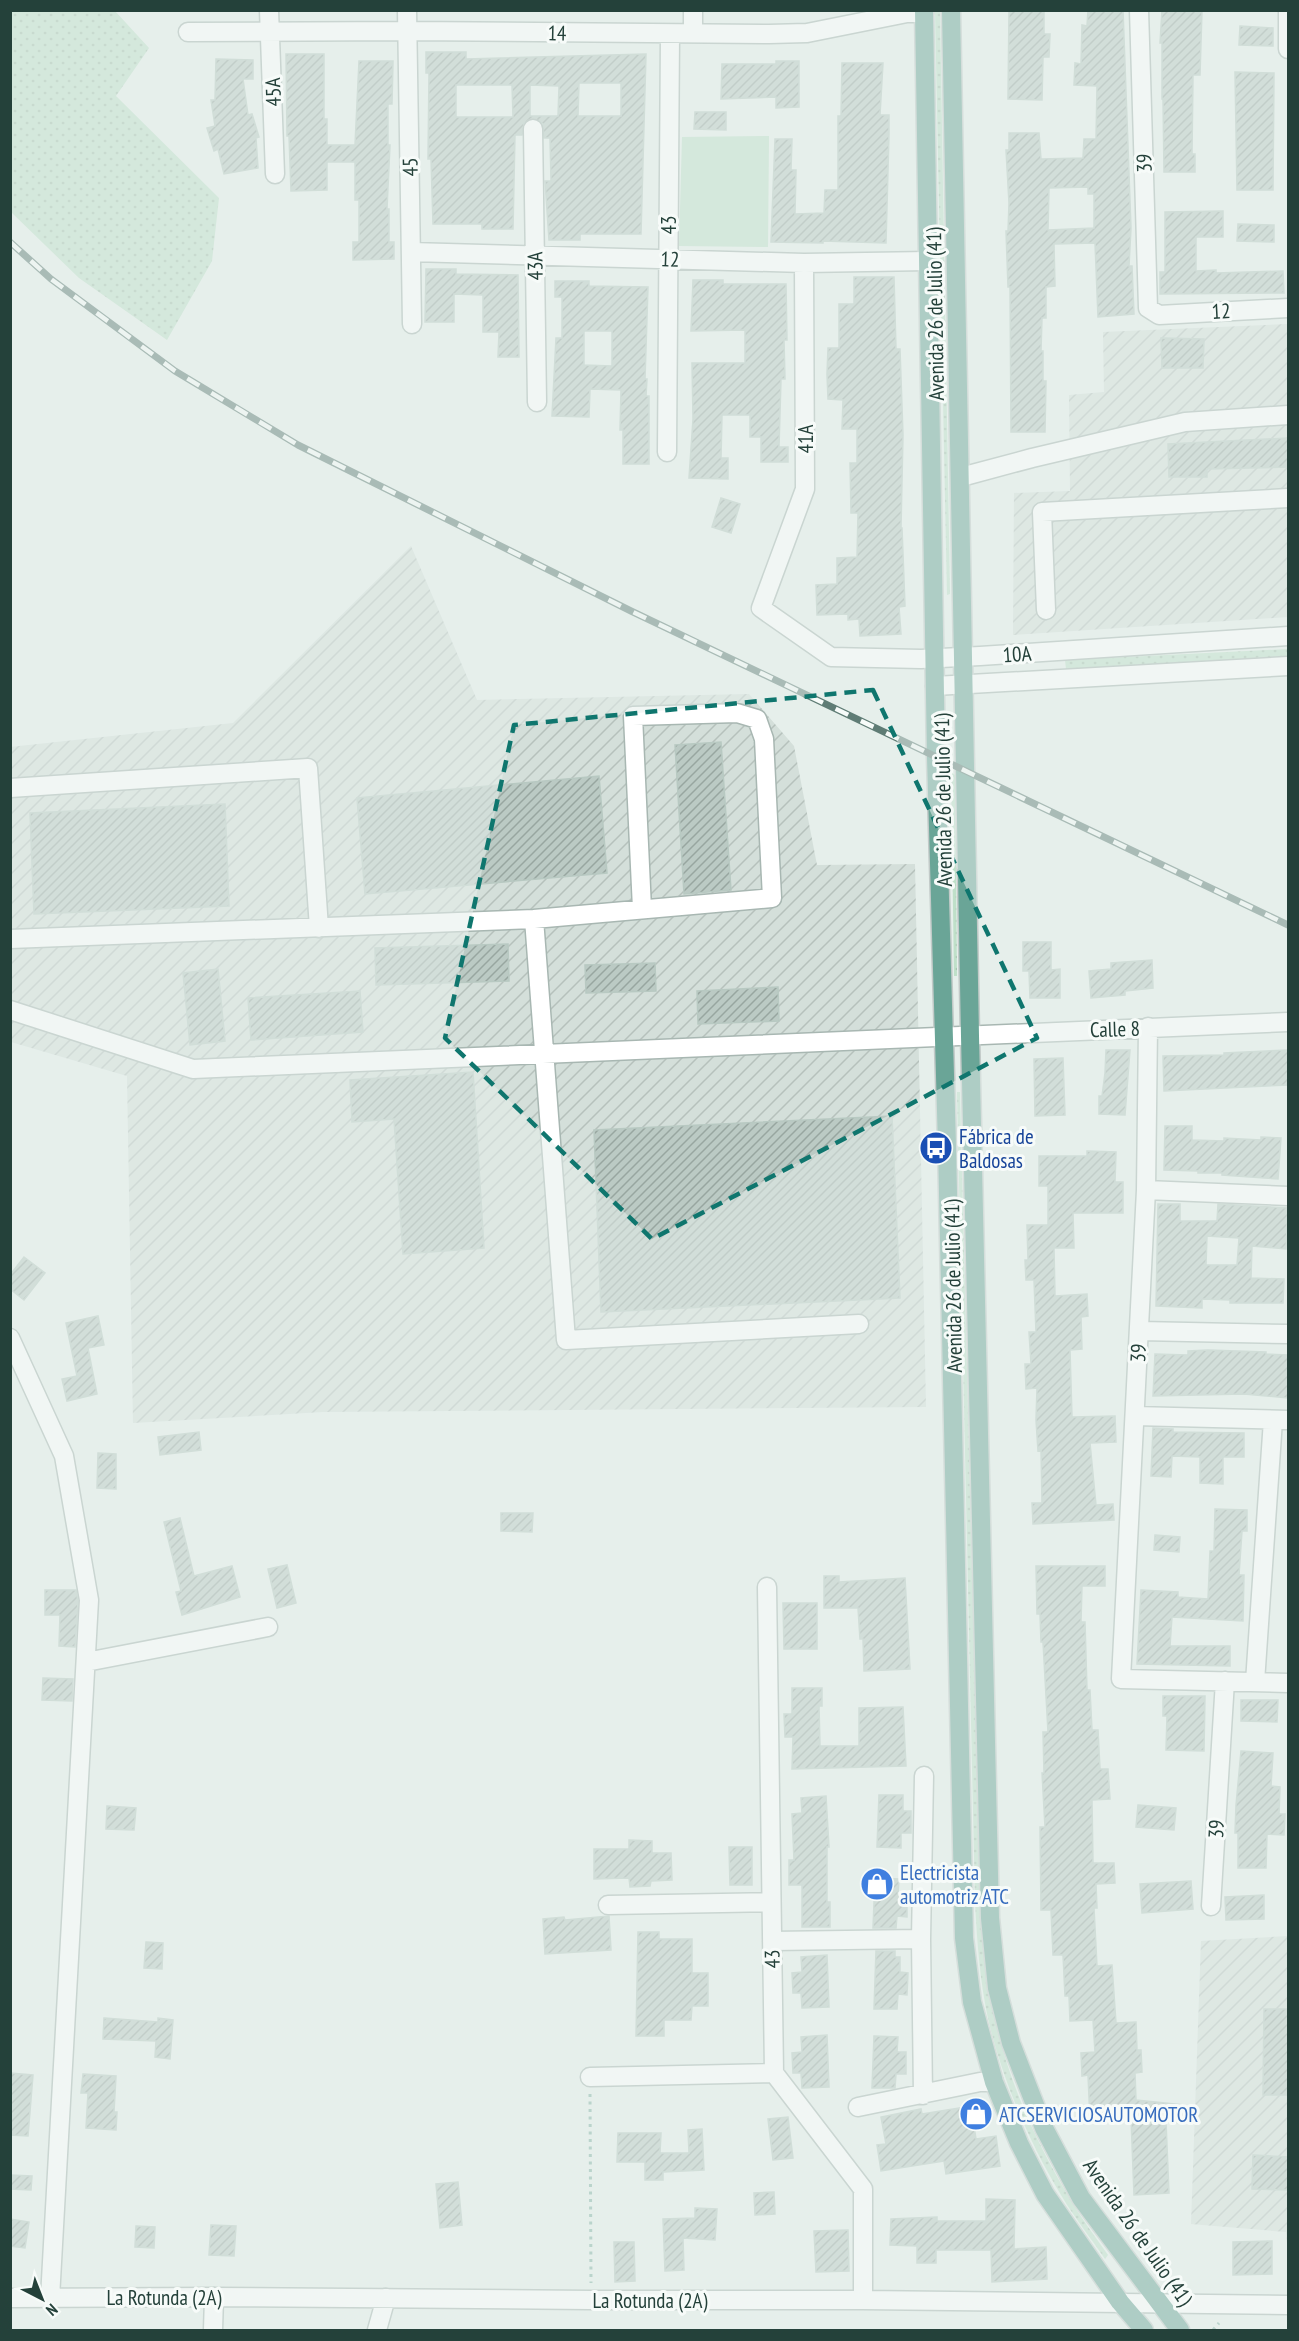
<svg xmlns="http://www.w3.org/2000/svg" width="1299" height="2341" viewBox="0 0 1299 2341" font-family="'PT Sans Narrow',sans-serif">
<defs>
<pattern id="industrial-furrows" width="10" height="10" patternUnits="userSpaceOnUse" patternTransform="scale(1.5)"><rect width="10" height="10" fill="#d4dfda"/><path d="M-1 1l2-2M0 10L10 0M9 11l2-2" fill="none" stroke="#b6c1bc"/></pattern>
<pattern id="grass-dots" width="8" height="8" patternUnits="userSpaceOnUse" patternTransform="scale(1.5)"><rect width="8" height="8" fill="#bfe0c9"/><path d="M2 2h.1M6 6h.1" fill="none" stroke="#a4c1ad" stroke-width="1.8" stroke-linecap="round"/></pattern>
<pattern id="building-hatch" width="6" height="6" patternUnits="userSpaceOnUse" patternTransform="scale(1.5)"><rect width="6" height="6" fill="#bbcac4"/><path d="M-1 1l2-2M0 6l6-6M5 7l2-2" fill="none" stroke="#98a6a0"/></pattern>
</defs>
<rect width="100%" height="100%" fill="#e6efeb"/>
<path fill="url(#industrial-furrows)" d="M1288,324V617L1013,635L1014,493L1070,491L1069,395L1104,392L1103,332Z
M411,546L477,700L749,694L794,746L817,865L915,864L926,1407L323,1412L133,1423L127,1076L11,1042L10,747L233,723Z
M1288,1936V2255L1286,2232L1191,2224L1201,1941Z"/>
<path fill="url(#grass-dots)" d="M10,11H115L149,48L116,96L219,198L212,261L167,340L79,278L11,212Z
M935,11H940L950,594L947,595Z
M1288,649V656L1066,669L1065,660Z
M951,772L955,775L957,976H954Z
M957,1092H960L980,1892C983,2007 1008,2094 1067,2194C1079,2215 1094,2235 1108,2255L1105,2259C1090,2237 1074,2217 1061,2195C1030,2144 1003,2081 989,2023C980,1983 977,1942 975,1901Z"/>
<path fill="#bfe0c9" d="M769,136L768,247L679,246L682,137Z"/>
<path fill="url(#building-hatch)" stroke="#b8c9c2" stroke-width="1.5" fill-rule="evenodd" d="M1009,10H1044V34H1050L1049,57H1043L1042,100L1008,99Z
M1088,10H1123L1131,228L1129,266H1132L1134,314L1098,317L1095,243L1054,244L1055,286L1046,287V318H1042L1041,351H1043V381H1046L1045,432H1011L1010,287H1008L1006,231H1008L1009,203L1006,150H1009V133H1039L1041,159L1083,158L1084,139H1096L1097,86L1074,85L1075,63L1081,64L1082,25L1087,26ZM1088,187V194H1094V228L1048,230L1049,188Z
M1162,10H1202L1200,75H1193L1192,154H1195V172H1164L1163,99H1162V43H1160Z
M1240,26L1273,28V46L1239,45Z
M426,52H466V59L646,54L641,234H580V240H549L545,181H551L550,138H544L543,124L533,118L524,123L522,135H515L513,229H482V224H433L431,159H428L429,73H426ZM579,83H621V116H578ZM456,85H512L513,117H456ZM530,85L559,86L558,116H530Z
M286,54H324V119H327V145H355L359,61H393L392,104H388V145H390L387,209H389V242H394V259L353,260V242H359V200H355V162H327V190L291,191L289,136H287Z
M216,59L253,60V79H243L248,115L252,114L259,137L256,138L258,168L224,174L218,149L214,151L207,128L215,126L211,100H215Z
M776,61H799V107L776,108V97L721,99L722,64H776Z
M842,63H883L880,115H889V134L886,243L823,241V243L771,242L775,139H792L791,170H796L795,214L824,213L825,190H838V116H841Z
M1235,72L1274,73L1273,190H1237Z
M695,112H726V130L694,129Z
M1223,211V237H1196V271L1216,270V273L1283,271L1284,293L1160,294V272H1165V212Z
M1238,224L1274,225V242L1237,241Z
M426,269H456V274L518,275L519,357H498L499,332H483V295L454,294V322H425Z
M854,277H894L896,349H900L903,435L901,528H902L905,606L899,607L901,634L860,636L859,619L848,620V614L817,615L816,585L837,584V558L857,557L858,513H851L850,463H857V429H842L843,400L828,399L827,374L828,348H839V304H854Z
M693,280H723V284H786L787,340H784L785,379H781L779,447H788V462H761V437H750V415H722L721,458H728V479L689,478L693,419L692,363H745V330L691,331Z
M555,281H589V286L648,287L645,379H647L646,396H649V464H623V430H620L621,390L590,389L589,417L552,416L556,338H562V297H555ZM584,331H612V366L584,365Z
M1161,338L1204,339L1203,368H1162Z
M1288,438V467L1207,469V477H1169L1168,444Z
M721,498L740,504L731,533L712,527Z
M721,742L731,890L684,894L675,745Z
M599,776L607,873L365,894L357,798Z
M225,804L229,906L34,914L30,813Z
M1023,942H1051V970L1060,969V998H1030L1029,971H1023Z
M508,944L509,981L376,985L375,948Z
M1152,960L1153,988L1125,991V995L1091,998L1089,971L1111,969V963Z
M655,963L656,991L586,993L585,965Z
M218,969L225,1041L190,1045L183,973Z
M778,987L779,1021L698,1024L697,991Z
M360,991L363,1032L251,1040L248,998Z
M1106,1050H1130L1125,1115L1099,1114V1096H1102L1105,1073Z
M1288,1050V1085L1164,1091L1163,1056L1224,1055V1053Z
M1063,1058L1065,1115L1035,1116L1034,1059Z
M473,1072L484,1248L403,1254L394,1119L352,1122L350,1080Z
M892,1116L900,1298L601,1312L594,1130Z
M1165,1126H1192V1140L1224,1141V1138L1261,1140V1137L1281,1138L1278,1179L1222,1175V1173H1198V1171L1164,1170Z
M1087,1151L1116,1152L1115,1182H1123V1213H1073L1074,1248H1054L1055,1296L1087,1294L1088,1316L1081,1317L1082,1349L1070,1350L1072,1417L1115,1416L1116,1442L1090,1443L1096,1505L1113,1504L1114,1520L1033,1524L1032,1503H1042L1041,1450L1038,1451L1036,1420L1037,1388L1026,1389L1025,1364H1031L1029,1332H1036L1034,1280H1026L1025,1260H1028L1027,1225H1048V1186H1039V1156H1087Z
M1158,1204H1180V1221H1217L1218,1204L1288,1208L1286,1249L1252,1246L1251,1278L1284,1279L1283,1303H1230V1300L1202,1299V1308L1156,1306ZM1207,1236L1239,1238L1237,1265H1206Z
M24,1257L45,1273L24,1300L10,1289V1275Z
M98,1316L104,1345L88,1348L97,1394L67,1401L62,1379L77,1376L66,1323Z
M1208,1350L1266,1352V1354L1288,1355V1398L1244,1394L1153,1396L1155,1354L1188,1355V1351Z
M1153,1428L1173,1429V1432L1244,1433V1457H1223V1484L1200,1483V1457L1172,1456L1171,1477L1151,1476Z
M199,1432L201,1450L160,1455L158,1437Z
M98,1453L116,1454V1489L97,1488Z
M1215,1509L1247,1510V1531H1242L1239,1575H1244L1243,1621L1172,1617L1170,1646H1230V1666L1137,1664L1141,1590L1178,1592V1597L1208,1599L1210,1551H1214Z
M501,1513H533L532,1532L501,1531Z
M180,1518L194,1576L232,1566L240,1597L182,1615L176,1592L181,1591L164,1522Z
M1155,1535L1180,1537L1179,1552L1154,1550Z
M287,1565L296,1603L277,1608L268,1569Z
M1036,1566H1105V1586H1082L1081,1622H1085L1087,1690H1090L1092,1730H1098L1100,1769H1108L1110,1799L1092,1800L1093,1863H1114L1115,1883L1096,1884L1097,1908H1094L1097,1966L1112,1965L1116,2023L1136,2022L1137,2050H1141L1142,2072L1135,2073L1136,2100L1184,2105L1182,2123L1166,2122L1169,2193L1134,2195L1131,2118L1090,2120L1088,2075L1082,2076L1081,2053L1095,2052L1093,2020L1070,2021L1069,1996H1065L1063,1955H1053L1051,1910H1041L1040,1827H1045L1042,1773H1044L1043,1732H1048L1043,1642H1041L1040,1614H1037Z
M824,1576H839V1582L905,1578L910,1669L864,1671L863,1639H860L858,1608H824Z
M45,1590H76L78,1601L75,1647L59,1646L60,1615H45Z
M783,1603H817V1649H784Z
M43,1678L73,1679L72,1701L42,1700Z
M792,1688H822V1706H819L820,1746H859V1708L903,1707L906,1766L792,1769L793,1737H785L784,1714H792Z
M1163,1696H1205L1204,1751L1166,1750L1167,1716H1163Z
M1241,1700H1278L1277,1722L1241,1721Z
M1241,1751L1273,1753L1271,1786L1280,1787L1279,1814H1285L1284,1835L1267,1834L1266,1868H1238V1833H1235L1236,1805Z
M879,1795H903V1811H911V1833H901V1848L877,1847Z
M826,1796L829,1847H827V1902H830V1927H802V1885H789V1860H794L792,1814L802,1813L801,1798Z
M1138,1805L1176,1808L1174,1830L1136,1827Z
M107,1806L136,1808L134,1830L106,1829Z
M629,1840L652,1841V1853H671L672,1880L651,1881L650,1886L630,1887L629,1878L594,1879V1849H629Z
M729,1847H752V1885H730Z
M875,1878L899,1879L898,1894H907V1917L897,1916L896,1928H873Z
M1191,1881L1193,1909L1142,1913L1140,1884Z
M1264,1895V1919L1226,1920L1225,1897Z
M609,1916L611,1950L545,1954L543,1919L564,1917L565,1920Z
M638,1932H659V1939H692V1973H708V2006H692L691,2020H664V2036H636Z
M146,1942L163,1943L162,1969L144,1968Z
M876,1951H895V1957H900V1972L908,1973L907,1995L898,1994L897,2009H874Z
M827,1955L829,2007L802,2008L801,1993H793L792,1973L802,1972L801,1957Z
M1264,2009H1288V2095H1263Z
M104,2018L158,2022V2018L173,2020L170,2059L155,2057L156,2041L103,2039Z
M827,2035L829,2087L802,2088L801,2073H793L792,2053L802,2052L801,2037Z
M874,2036L898,2037L897,2052H906V2074H896L895,2088H872Z
M10,2073L33,2075L28,2136L10,2135Z
M83,2074L116,2076L114,2112H117L116,2130L86,2128L88,2093H81Z
M971,2106L976,2139L996,2136L1000,2166L946,2174L944,2161L881,2171L877,2145L886,2144L881,2117L921,2109L922,2114Z
M788,2117L793,2158L773,2160L768,2119Z
M702,2129L704,2170L663,2172V2180H645V2162H617L618,2133H661L660,2153H689L688,2130Z
M1253,2155L1288,2157V2190L1252,2189Z
M10,2175L32,2176L31,2190L10,2189Z
M458,2182L462,2225L440,2228L436,2184Z
M774,2192L775,2214L755,2215L754,2193Z
M986,2199L1015,2200L1014,2249L1046,2247L1047,2279L992,2282L991,2250H936V2263H917V2246L890,2245L891,2219L937,2217V2221H986Z
M695,2208L717,2209L715,2240L683,2238L684,2270L665,2271L663,2219L695,2218Z
M10,2219L29,2222L25,2248L10,2246Z
M211,2225L236,2226L234,2256L209,2255Z
M136,2226L155,2227L154,2248L135,2247Z
M848,2230L849,2271L816,2272L814,2231Z
M1272,2241V2274L1233,2275V2242Z
M614,2242H634L635,2281L615,2282Z"/>
<g fill="none" stroke-linecap="round" stroke-linejoin="round">
<defs>
<path id="minor" d="M269,10L275,174
M407,10L412,324
M693,10V33
M1139,10L1148,308L1159,315L1288,308
M1288,10V49
M188,32L408,31L769,34L807,33L907,13H924
M533,129L537,402
M411,252L804,263L928,261
M804,263L805,489L761,608L831,657L921,659L980,656L1288,636
M667,452L670,34
M961,477L1032,458L1185,422L1288,415
M1046,610L1042,512L1288,498
M935,686L1288,666
M10,788L308,768L319,928
M642,909L633,716L737,713L757,719L764,739L772,898L534,919L566,1340L859,1324
M10,939L534,919
M10,1010L193,1069L1288,1022
M1148,1027L1146,1190L1121,1679L1288,1683
M1146,1190L1288,1196
M1140,1331L1288,1334
M10,1338L64,1456L89,1600L50,2298
M1135,1416L1288,1420
M767,1587L774,2073L863,2189V2300
M86,1662L268,1627
M1255,1682L1273,1420
M608,1905L771,1902
M1211,1906L1225,1681
M772,1941L921,1939
M590,2077L774,2073
M923,2095L921,1939L924,1776
M858,2107L980,2082H994
M10,2298L214,2297L591,2300H863L1288,2305
M213,2330L214,2297
M377,2330L386,2298"/>
<path id="major" d="M924,10L936,757L947,1146L964,1938L972,2002L994,2082L1019,2143L1045,2194L1120,2302L1144,2330
M951,10L970,1036L990,1918L997,1988L1011,2043L1044,2128L1081,2198L1180,2330"/>
</defs>
<use href="#minor" stroke="#a8b7b2" stroke-width="21"/>
<use href="#major" stroke="#c2cac8" stroke-width="21"/>
<path stroke="#86b3a6" stroke-width="3" stroke-dasharray="3 4.5" stroke-linecap="butt" d="M590,2094L591,2283
M1213,2330L1219,2323"/>
<use href="#minor" stroke="#fff" stroke-width="18"/>
<use href="#major" stroke="#6aa597" stroke-width="18"/>
<defs>
<path id="rail" d="M10,242L51,279L175,371L298,445L631,611L1288,925"/>
</defs>
<use href="#rail" stroke="#5f7c75" stroke-width="7"/>
<use href="#rail" stroke="#f7fbf9" stroke-width="4.5" stroke-dasharray="14" stroke-linecap="butt"/>
</g>
<path d="M0 0H1299V2341H0ZM873,690L1037,1038L652,1239L445,1038L514,725Z" fill="#e6efeb" fill-opacity=".55" fill-rule="evenodd"/>
<path fill="none" stroke="#0f766e" stroke-width="4.5" stroke-dasharray="12 8" stroke-linejoin="round" d="M873,690L1037,1038L652,1239L445,1038L514,725Z"/>
<defs>
<symbol id="bus-disc" viewBox="-11 -11 22 22"><circle r="9.5" fill="#1a4fb4" stroke="#f7fbf9"/><path d="M-5-6H5V4H4V6H2V4H-2V6H-4V4H-5ZM-3.5-4V0h7V-4ZM-3.5 1.2v1.5H-2V1.2ZM2 1.2v1.5H3.5V1.2Z" fill="#fff"/></symbol>
<symbol id="shop-disc" viewBox="-11 -11 22 22"><circle r="9.5" fill="#3f7fe0" stroke="#f7fbf9"/><path d="M-5-2.5h2.3a2.7 3.5 0 0 1 5.4 0H5L5.5 6h-11ZM-1.5-2.5h3a1.5 2.3 0 0 0-3 0Z" fill="#fff"/></symbol>
</defs>
<g fill-rule="evenodd">
<use href="#bus-disc" x="917" y="1129" width="38" height="38"/>
<use href="#shop-disc" x="858" y="1865" width="38" height="38"/>
<use href="#shop-disc" x="957" y="2095" width="38" height="38"/>
</g>
<g text-anchor="middle" dominant-baseline="central" stroke-width="6" stroke-linejoin="round" paint-order="stroke">
<g font-size="21" fill="#24413a" stroke="#f7fbf9">
<text transform="translate(557 33) rotate(1)">14</text>
<text transform="translate(273 92) rotate(-92)">45A</text>
<text transform="translate(1144 163) rotate(-92)">39</text>
<text transform="translate(410 167) rotate(-91)">45</text>
<text transform="translate(668 225) rotate(-90)">43</text>
<text transform="translate(670 259) rotate(2)">12</text>
<text transform="translate(535 266) rotate(-91)">43A</text>
<text transform="translate(1221 311) rotate(-3)">12</text>
<text transform="translate(935 314) rotate(-91)">Avenida 26 de Julio (41)</text>
<text transform="translate(805 439) rotate(-90)">41A</text>
<text transform="translate(1017 654) rotate(-4)">10A</text>
<text transform="translate(943 800) rotate(-91)">Avenida 26 de Julio (41)</text>
<text transform="translate(1115 1029) rotate(-2)">Calle 8</text>
<text transform="translate(953 1286) rotate(-91)">Avenida 26 de Julio (41)</text>
<text transform="translate(1138 1353) rotate(-87)">39</text>
<text transform="translate(1216 1829) rotate(-87)">39</text>
<text transform="translate(772 1959) rotate(-91)">43</text>
<text transform="translate(1138 2232) rotate(55)">Avenida 26 de Julio (41)</text>
<text x="164" y="2297">La Rotunda (2A)</text>
<text x="650" y="2300">La Rotunda (2A)</text>
</g>
<g font-size="21" fill="#164399" stroke="#f7fbf9" text-anchor="start">
<text x="959" y="1136">Fábrica de<tspan x="959" dy="24">Baldosas</tspan></text>
</g>
<g font-size="21" fill="#366cbe" stroke="#f7fbf9" text-anchor="start">
<text x="900" y="1872">Electricista<tspan x="900" dy="24">automotriz ATC</tspan></text>
<text x="999" y="2114">ATCSERVICIOSAUTOMOTOR</text>
</g>
</g>
<rect width="1299" height="2341" fill="none" stroke="#24413a" stroke-width="24"/>
<g transform="translate(42 2299) rotate(138)" stroke="#f7fbf9" stroke-width="4.5" paint-order="stroke">
<path d="M0-4.5L10 22L0 15L-10 22Z" fill="#24413a"/>
<text y="-9" font-size="16" font-weight="bold" text-anchor="middle" fill="#24413a">N</text>
</g>
</svg>
